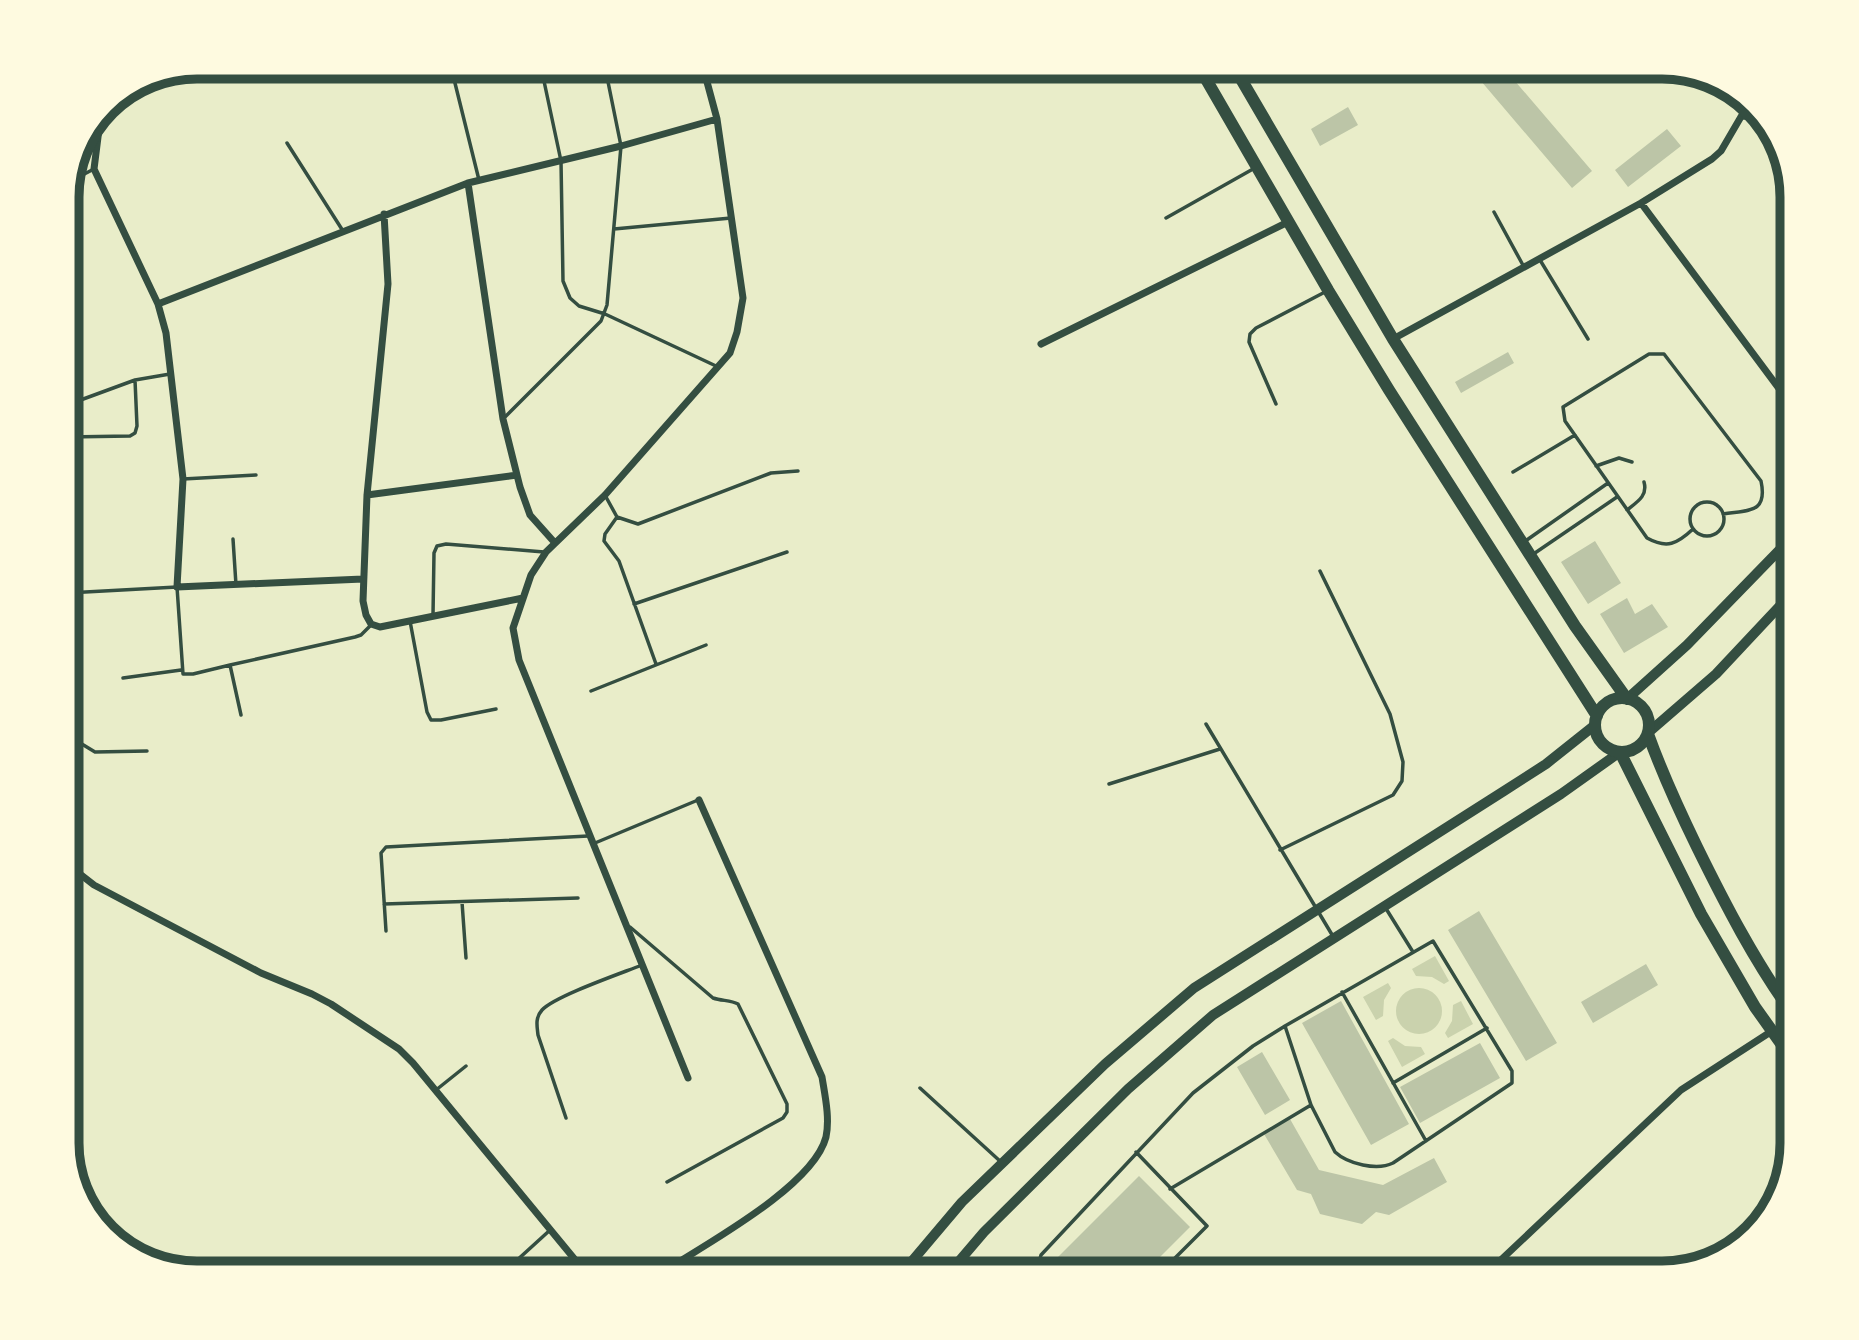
<svg xmlns="http://www.w3.org/2000/svg" width="1859" height="1340" viewBox="0 0 1859 1340" font-family="'Exo 2',sans-serif">
<rect width="100%" height="100%" fill="#e9edc9"/>
<path fill="#cad2ad" d="M1435,956L1449,981L1444,984L1432,977L1416,976L1412,969Z
M1388,983L1391,988L1384,1000L1383,1016L1376,1020L1363,997Z
M1396 1011a23 23 0 1 1 46 0a23 23 0 1 1-46 0Z
M1461,1001L1473,1024L1448,1038L1445,1033L1452,1021L1453,1005Z
M1393,1038L1405,1046L1421,1047L1425,1054L1402,1067L1388,1041Z"/>
<path fill="#bcc5a7" d="M1484,67H1503L1592,171L1572,188L1475,74Z
M1348,107L1358,125L1320,146L1311,129Z
M1667,129L1681,146L1628,187L1615,170Z
M1508,352L1514,363L1461,393L1455,382Z
M1595,541L1621,583L1588,604L1561,562Z
M1627,598L1635,614L1652,604L1668,627L1624,653L1600,614Z
M1479,911L1557,1043L1526,1061L1448,930Z
M1646,964L1658,985L1593,1023L1581,1002Z
M1341,1001L1409,1124L1371,1145L1302,1023Z
M1480,1043L1500,1078L1420,1123L1400,1087Z
M1262,1052L1290,1100L1265,1115L1237,1067Z
M1290,1119L1319,1170L1383,1185L1434,1158L1447,1182L1389,1215L1376,1212L1362,1224L1320,1214L1311,1194L1297,1190L1264,1134Z
M1139,1176L1190,1227L1144,1273H1069L1055,1260Z"/>
<g fill="none" stroke-linecap="round" stroke-linejoin="round">
<path stroke="#344e41" stroke-width="3.5" d="M451,67L479,180
M541,67L561,161L563,281L570,298L579,306L605,314L716,366
M287,143L343,231
M69,182L92,170
M1494,212L1524,267
M1166,218L1253,169
M614,229L731,218
M1540,260L1588,339
M1276,404L1249,342L1250,334L1256,328L1325,292
M67,405L135,380L170,374
M505,417L601,321L607,305L621,146L605,67
M67,437L130,436L135,433L137,426L135,380
M1596,466L1619,458L1632,462
M1513,472L1575,435
M183,479L256,475
M606,497L617,517L638,524L771,473L798,471
M1690 519a17 17 0 1 1 34 0a17 17 0 1 1-34 0Z
M1627,510C1637,502 1648,496 1644,482
M617,517L605,534L604,541L619,561L656,664
M1693,529C1677,544 1667,549 1647,538L1565,421L1563,407L1649,354H1664L1761,481C1768,514 1748,510 1723,514
M233,539L236,585
M1524,542L1608,483
M1532,555L1617,497
M67,593L177,587L183,674H193L230,665L241,715
M634,604L787,552
M433,615L434,553L437,546L446,544L544,552
M410,621L427,712L431,720H441L496,709
M230,665L355,637L361,635L371,625
M123,678L181,670
M591,691L706,645
M1206,724L1334,938
M67,735L95,752L147,751
M1109,784L1220,749
M595,843L698,800
M1280,850L1393,795L1402,781L1403,762L1390,714L1320,571
M462,902L466,958
M384,904L578,898
M1385,907L1413,952
M630,927L713,998C722,1001 731,1000 738,1004L787,1104V1112L783,1118L667,1182
M386,931L381,853L386,847L588,836
M1342,992L1426,1141
M1393,1083L1487,1028
M920,1088L1001,1162
M436,1090L466,1066
M566,1118L538,1035C537,1026 535,1018 542,1010C555,996 622,973 642,965
M1136,1152L1207,1226L1160,1273
M1170,1189L1311,1105
M503,1273L549,1231
M1044,1273C1038,1267 1038,1263 1041,1255L1193,1093L1253,1046L1285,1026L1433,941L1512,1071V1083L1393,1163C1377,1171 1348,1164 1335,1152L1311,1105L1285,1026"/>
<path stroke="#344e41" stroke-width="7" d="M104,108L99,129L94,169L158,304L166,333L183,479L177,587L363,579
M1743,116L1761,118
M468,183L503,419L520,487L530,515L555,543
M1641,203L1792,406
M384,214L388,284L367,495L363,601L366,615L371,624L380,627L523,598
M158,304L468,183L621,146L717,119
M1393,339L1641,203L1712,159L1721,151L1749,103
M1041,344L1290,221
M367,495L517,475
M67,864L94,885L261,973L312,994L331,1004L399,1049L413,1063L586,1273
M688,1078L519,660L513,628L531,575L546,552L605,495L730,353L737,332L743,298L717,119L703,67
M661,1273C704,1245 813,1187 826,1137C830,1118 825,1096 822,1077L699,800
M1487,1273L1681,1090L1772,1031"/>
<path stroke="#344e41" stroke-width="10" d="M1627,699L1687,645L1792,537
M1649,732L1716,674L1792,593
M902,1273L962,1202L1105,1064L1194,988L1504,791L1546,764L1595,725
M949,1273L984,1232L1128,1089L1213,1015L1561,794L1620,752"/>
<path stroke="#344e41" stroke-width="12" d="M1199,67L1328,290L1389,390L1597,716
M1234,67L1393,339L1575,626L1627,699
M1595 725a27 27 0 1 1 54 0a27 27 0 1 1-54 0Z
M1648,734C1662,773 1679,810 1697,847C1725,904 1755,962 1792,1013
M1620,752L1701,914L1755,1007L1792,1059"/>
</g>
<path d="M0 0H1859V1340H0ZM197 79H1662A118 118 0 0 1 1780 197V1143A118 118 0 0 1 1662 1261H197A118 118 0 0 1 79 1143V197A118 118 0 0 1 197 79Z" fill="#fefae0" fill-rule="evenodd"/>
<path fill="none" stroke="#344e41" stroke-width="9" d="M197 79H1662A118 118 0 0 1 1780 197V1143A118 118 0 0 1 1662 1261H197A118 118 0 0 1 79 1143V197A118 118 0 0 1 197 79Z"/>
</svg>
